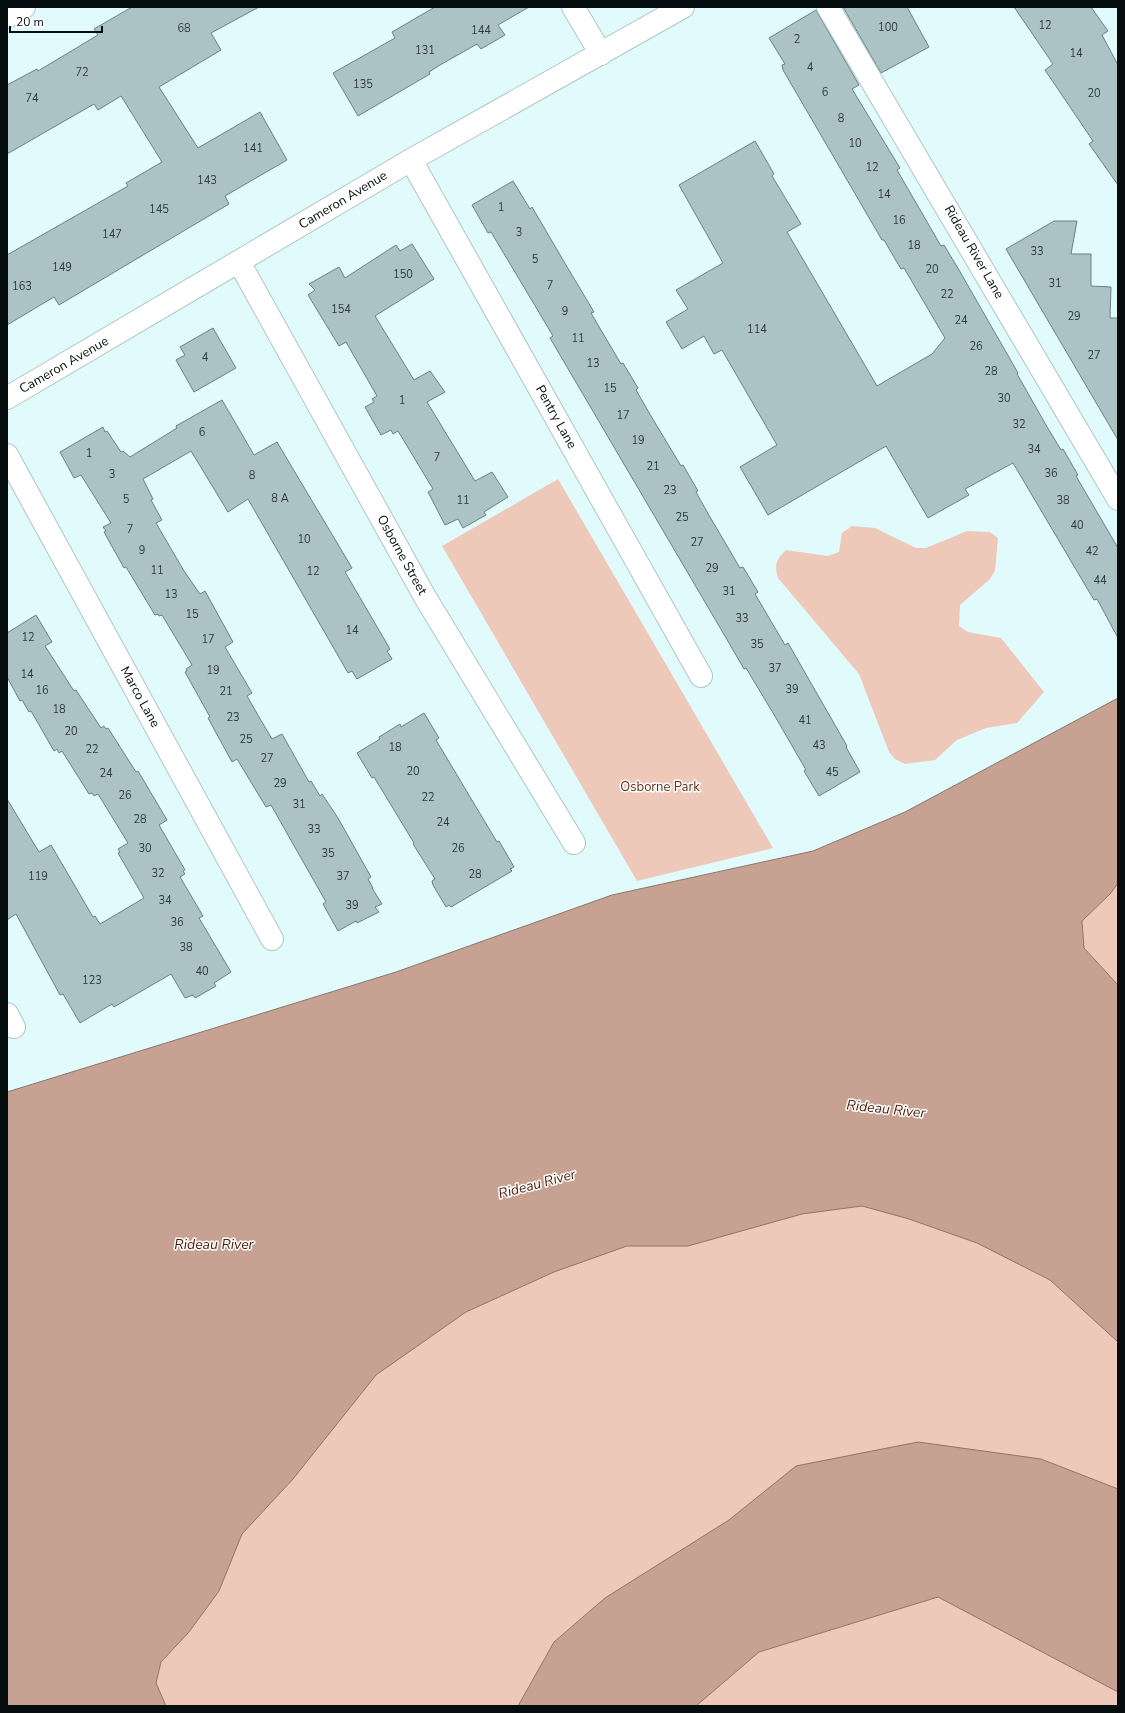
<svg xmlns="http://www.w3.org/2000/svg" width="1125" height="1713" viewBox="0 0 1125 1713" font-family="'Nunito Sans',sans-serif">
<rect width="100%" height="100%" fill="#e1fafc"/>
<path fill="#eec9ba" d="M558,479L773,848L637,881L442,546Z
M852,526L875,528L916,548H926L967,531L990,532L998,538L995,571L990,579L960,605L959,626L968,632L1001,638L1044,692L1017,723L986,728L957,740L935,760L905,764L895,759L889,752L859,674L778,578C774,565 776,559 786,550L828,556L839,552L842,533Z
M1118,883V985L1084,948L1082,921L1110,894Z
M862,1206L909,1219L977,1243L1050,1280L1118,1342V1489L1041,1459L796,1466L729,1520L605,1598L554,1642L518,1706H166L156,1683L161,1662L189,1632L219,1591L242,1534L293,1479L376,1375L466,1312L554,1272L627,1246H688L802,1214Z
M938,1597L1118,1692V1706H696L759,1652Z"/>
<path fill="#c7a192" stroke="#8d756a" d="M1118,698V883L1110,894L1082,921L1084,948L1118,985V1342L1050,1280L977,1243L909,1219L862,1206L802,1214L688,1246H627L554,1272L466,1312L376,1375L293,1479L242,1534L219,1591L189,1632L161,1662L156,1683L166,1706H7V1092L396,972L612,895L813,851L905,812Z
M918,1442L1041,1459L1118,1489V1692L938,1597L759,1652L696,1706H518L554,1642L605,1598L729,1520L796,1466Z"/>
<path fill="#abc3c5" stroke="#6b8183" d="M132,7H259L211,33L221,50L159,87L198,148L260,112L287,160L225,196L229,204L59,305L54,297L7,325V255L128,186L126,183L162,162L121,96L98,110L94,104L7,154V85L37,69L38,71L98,35L94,29Z
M435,7H529L498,25L505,35L481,49L477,44L440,65L429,72L430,74L358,116L333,73L395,38L392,32Z
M843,7H907L929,47L881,73Z
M1014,7H1091L1108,31L1102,35L1118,65V185L1089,144L1093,141L1045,70L1053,64Z
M816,10L859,85L852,89L900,168L897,170L941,246L944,245L959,270L1018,373L1017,374L1046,425L1061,450L1063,449L1078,475L1076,476L1118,548V638L1097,599L1094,600L1013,463L965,489L969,495L928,518L886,446L768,515L740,467L777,445L722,350L714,354L704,336L682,349L666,322L688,309L676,290L723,263L679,185L755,141L774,174L772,176L801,224L787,232L877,386L932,354L945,338L904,268L901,269L884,240H882L783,70L782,65L785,64L769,38Z
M513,181L530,209L532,207L563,260L594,312L591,313L621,364L623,363L638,388L636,390L651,416L681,466L683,465L698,491L696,492L710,517L740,568L743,567L758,592L755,594L785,645L788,643L847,746L846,747L860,772L819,796L804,771L806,770L776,718L746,668L744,669L729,643L550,338L553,336L537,309L491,232L488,233L472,205Z
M1054,221H1077L1071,254H1091V286L1111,287L1110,318H1118V440L1006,249Z
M412,244L434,279L375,316L414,380L430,371L445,392L427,402L475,481L492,472L508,497L484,512L486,515L463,528L458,519L445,525L428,492L433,489L398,431L393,434L391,430L381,435L365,407L374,402L372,399L377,396L346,342L339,346L308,295L315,290L309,284L339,267L345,278L396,245L400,251Z
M213,328L236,368L194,392L176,360L185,355L180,347Z
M222,400L254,455L277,442L352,568L345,572L390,649L387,651L392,659L357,679L352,671L348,673L248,499L228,512L191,451L143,479L153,499L151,500L162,520L156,523L184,571L200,594L205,591L233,642L225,647L252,693L247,696L259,717L272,739L282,734L309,782L311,781L320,796L322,794L338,818L371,877L368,879L373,888H372L382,904L375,907L379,912L357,923L356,921L338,931L323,904L326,902L271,805L266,807L237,759L232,762L208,718L210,717L185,672L187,671L186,669L192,665L162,615L159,616L158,614L155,615L126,567L124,568L104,532L106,531L103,527L111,523L81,475L74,478L60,452L103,427L105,432L107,431L121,452L123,451L130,457L177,428L176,426Z
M36,615L52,642L45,646L74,691L76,690L101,728L104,726L106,729L108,728L136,772L138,771L167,820L159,825L185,870L183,871L185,874L180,877L203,916L199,918L231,972L214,983L216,986L195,998L193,995L185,998L171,974L114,1007L112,1004L80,1023L63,994L60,995L16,914L7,920V799L39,852L51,845L93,917L95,916L100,924L144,898L118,853L120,852L118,849L128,843L98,794L94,796L92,793L89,794L62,751L59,753L57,749L54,751L31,711L29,712L22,700L20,701L7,677V633Z
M424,713L439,738L436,740L497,842L499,841L514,867L510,869L512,871L451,907L449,905L446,907L433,885L432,881L435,879L413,844L414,843L374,777L372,778L357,753L380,739L379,737L400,724L401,727Z"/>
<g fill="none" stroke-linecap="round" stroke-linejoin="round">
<defs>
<path id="street" d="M573,7L601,54
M828,7L1118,499
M7,17L24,7
M411,160L701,676
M239,262L425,597L574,843
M7,398L411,160L683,7
M7,455L272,939
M7,1014L14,1027"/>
</defs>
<use href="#street" stroke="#aec6c8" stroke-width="24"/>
<use href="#street" stroke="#fff" stroke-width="22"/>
</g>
<g text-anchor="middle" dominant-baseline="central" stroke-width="3" stroke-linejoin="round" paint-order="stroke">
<g font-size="11" fill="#2f3a3c">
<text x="1045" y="25">12</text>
<text x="888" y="27">100</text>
<text x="184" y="28">68</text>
<text x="481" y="30">144</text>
<text x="797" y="39">2</text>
<text x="425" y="50">131</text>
<text x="1076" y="53">14</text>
<text x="810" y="67">4</text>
<text x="82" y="72">72</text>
<text x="363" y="84">135</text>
<text x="825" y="92">6</text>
<text x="1094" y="93">20</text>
<text x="32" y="98">74</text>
<text x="841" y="118">8</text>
<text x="855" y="143">10</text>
<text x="253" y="148">141</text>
<text x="872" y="167">12</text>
<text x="207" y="180">143</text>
<text x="884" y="194">14</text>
<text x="501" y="207">1</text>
<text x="159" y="209">145</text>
<text x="899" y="220">16</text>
<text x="519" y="232">3</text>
<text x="112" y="234">147</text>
<text x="914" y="245">18</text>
<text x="1037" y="251">33</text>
<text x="535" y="259">5</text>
<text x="62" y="267">149</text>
<text x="932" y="269">20</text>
<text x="403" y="274">150</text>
<text x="1055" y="283">31</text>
<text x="550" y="285">7</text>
<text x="22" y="286">163</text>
<text x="947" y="294">22</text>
<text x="341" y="309">154</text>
<text x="565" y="311">9</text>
<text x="1074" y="316">29</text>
<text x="961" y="320">24</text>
<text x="757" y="329">114</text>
<text x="578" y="338">11</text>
<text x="976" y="346">26</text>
<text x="1094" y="355">27</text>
<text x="205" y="357">4</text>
<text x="593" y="363">13</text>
<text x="991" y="371">28</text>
<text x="610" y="388">15</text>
<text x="1004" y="398">30</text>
<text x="402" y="400">1</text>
<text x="623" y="415">17</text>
<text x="1019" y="424">32</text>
<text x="202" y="432">6</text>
<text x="638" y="440">19</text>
<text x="1034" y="449">34</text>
<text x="89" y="453">1</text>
<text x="437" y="457">7</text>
<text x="653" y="466">21</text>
<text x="1051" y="473">36</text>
<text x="112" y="474">3</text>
<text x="252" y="475">8</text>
<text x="670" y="490">23</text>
<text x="280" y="498">8 A</text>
<text x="126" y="499">5</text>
<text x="463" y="500">11</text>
<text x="1063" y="500">38</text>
<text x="682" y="517">25</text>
<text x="1077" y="525">40</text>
<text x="130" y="529">7</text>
<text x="304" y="539">10</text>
<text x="697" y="542">27</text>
<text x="142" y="550">9</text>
<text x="1092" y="551">42</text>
<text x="712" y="568">29</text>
<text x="157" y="570">11</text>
<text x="313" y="571">12</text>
<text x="1100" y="580">44</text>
<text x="729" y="591">31</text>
<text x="171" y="594">13</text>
<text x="192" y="614">15</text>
<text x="742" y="618">33</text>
<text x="352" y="630">14</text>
<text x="28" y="637">12</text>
<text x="208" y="639">17</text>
<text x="757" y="644">35</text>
<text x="775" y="668">37</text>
<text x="213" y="670">19</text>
<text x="27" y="674">14</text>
<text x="792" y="689">39</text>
<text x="42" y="690">16</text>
<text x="226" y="691">21</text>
<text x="59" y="709">18</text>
<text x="233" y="717">23</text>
<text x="805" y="720">41</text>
<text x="71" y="731">20</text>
<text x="246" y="739">25</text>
<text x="819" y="745">43</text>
<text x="395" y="747">18</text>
<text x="92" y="749">22</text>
<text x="267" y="758">27</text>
<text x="413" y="771">20</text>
<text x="832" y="772">45</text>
<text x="106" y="773">24</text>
<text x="280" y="783">29</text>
<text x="125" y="795">26</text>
<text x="428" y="797">22</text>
<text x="299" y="804">31</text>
<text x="140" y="819">28</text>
<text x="443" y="822">24</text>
<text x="314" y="829">33</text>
<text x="145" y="848">30</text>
<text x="458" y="848">26</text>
<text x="328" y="853">35</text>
<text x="158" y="873">32</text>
<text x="475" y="874">28</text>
<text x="38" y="876">119</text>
<text x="343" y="876">37</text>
<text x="165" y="900">34</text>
<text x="352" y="905">39</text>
<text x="177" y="922">36</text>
<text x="186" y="947">38</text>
<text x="202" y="971">40</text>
<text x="92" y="980">123</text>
</g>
<g font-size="13" fill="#060d0e" stroke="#fff">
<text transform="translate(343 200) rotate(-31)">Cameron Avenue</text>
<text transform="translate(974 252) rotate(60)">Rideau River Lane</text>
<text transform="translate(64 365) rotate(-30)">Cameron Avenue</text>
<text transform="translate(556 417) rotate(61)">Pentry Lane</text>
<text transform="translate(402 555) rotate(61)">Osborne Street</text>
<text transform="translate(140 697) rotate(61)">Marco Lane</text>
</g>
<g font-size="13" fill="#61301a" stroke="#fff">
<text x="660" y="787">Osborne Park</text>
</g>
<g font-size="14" font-style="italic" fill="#4a1b04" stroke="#fff">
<text transform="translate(886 1109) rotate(6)">Rideau River</text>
<text transform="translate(537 1184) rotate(-15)">Rideau River</text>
<text x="214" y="1244">Rideau River</text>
</g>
</g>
<rect width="1125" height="1713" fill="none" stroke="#060d0e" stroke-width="16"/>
<path d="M10 26v6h92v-6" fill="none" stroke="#060d0e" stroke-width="2"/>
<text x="16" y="26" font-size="12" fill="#060d0e" stroke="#ffffff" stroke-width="3" paint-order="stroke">20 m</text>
</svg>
